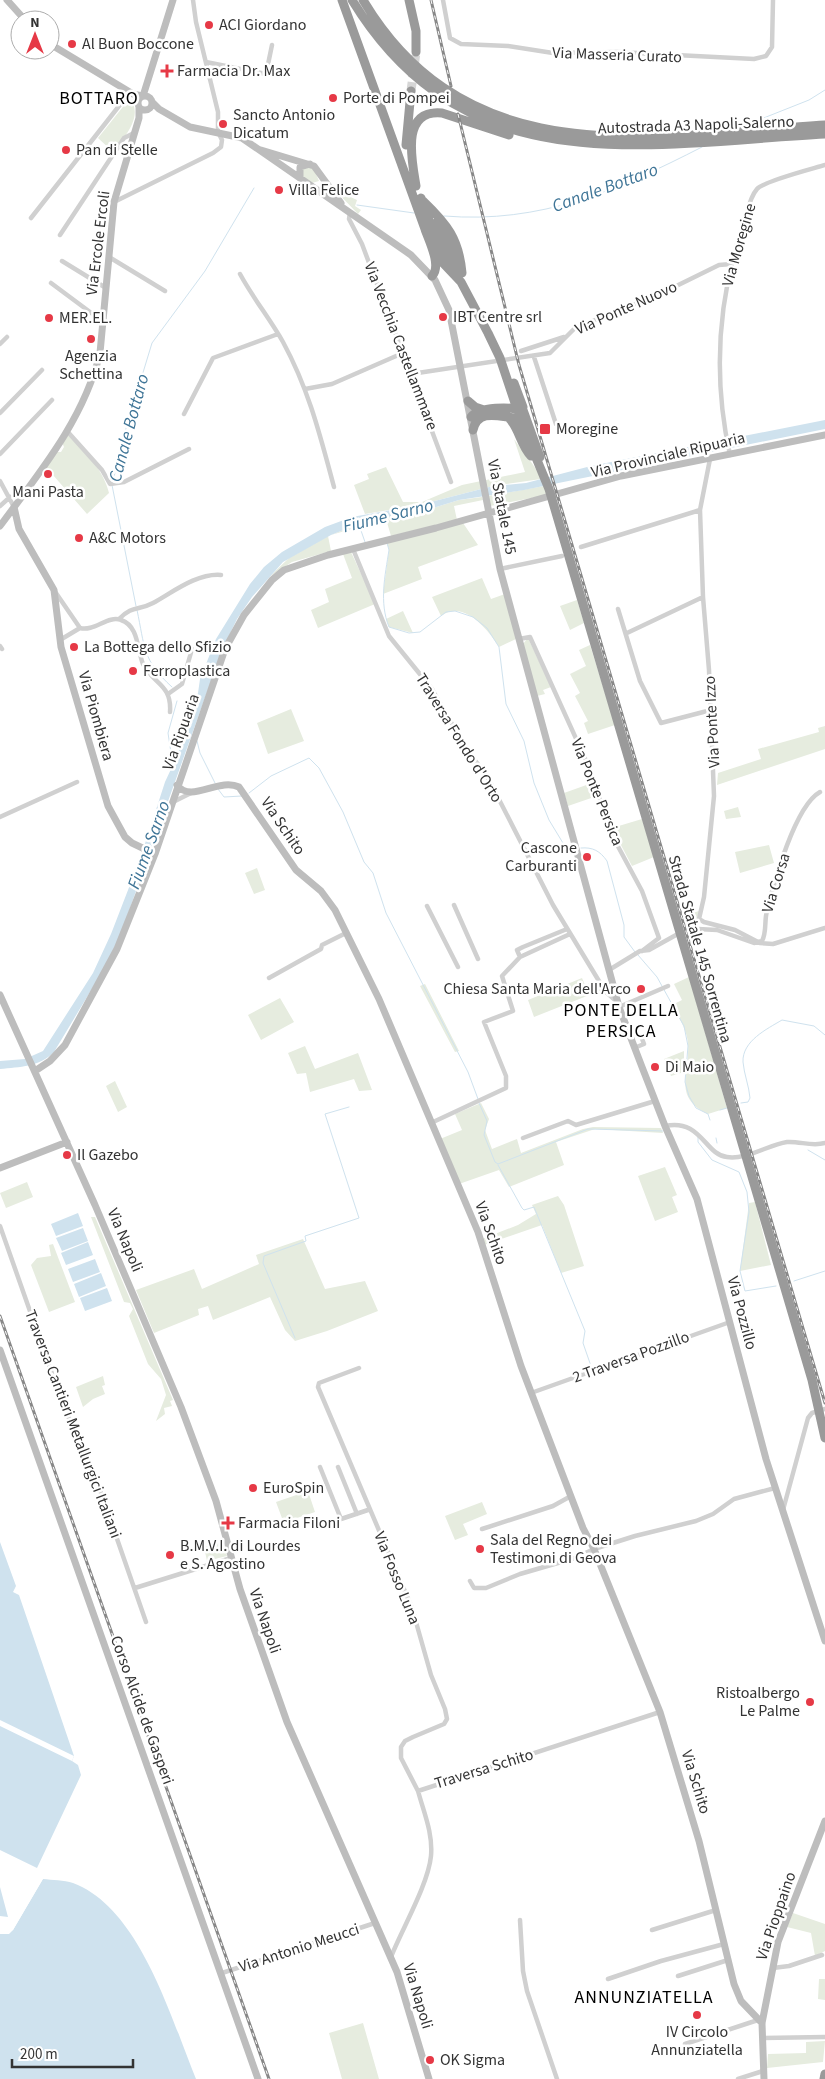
<svg xmlns="http://www.w3.org/2000/svg" width="825" height="2079" viewBox="0 0 825 2079" font-family="'Source Sans 3',sans-serif">
<rect width="100%" height="100%" fill="#fff"/>
<path fill="#e6ecdf" d="M130,98C144,117 124,137 113,152L98,138Z
M305,166L314,169L319,181L312,183L302,176V169Z
M335,190L357,200L355,206L361,210L358,214Z
M67,435C84,445 105,474 109,493L87,514L46,467L56,452H61L64,447L62,442Z
M514,439C523,453 535,464 541,479L493,486L419,505L365,514L354,485L369,479L367,474L386,467L403,502H422L462,485L525,472Z
M544,486L547,495L490,506L488,496Z
M482,497L483,500L454,506L457,520L391,536L386,519L331,535L368,520L420,512L459,500Z
M463,523L478,545L418,567L422,579L383,594L389,550L387,543Z
M328,536L331,551L292,562L269,577L289,558Z
M351,552L375,604L318,628L311,610L329,602L325,589L352,578L343,554Z
M482,578L491,599L505,594L516,639L499,647C488,630 464,599 441,616L432,597Z
M577,600L584,623L570,630L560,606Z
M403,611L413,633L389,627L386,619Z
M527,639L529,640L551,687L543,690L545,694L537,696L523,644Z
M590,645L615,725L588,734L584,723L588,721L575,696L580,693L570,674L586,666L579,650Z
M291,709L304,741L268,754L257,723Z
M825,726V749L717,785L718,773L761,759L758,749L819,732L818,728Z
M592,783L597,796L568,806L564,793Z
M738,807L741,817L726,819L724,811Z
M642,819L654,857L632,866L612,828Z
M769,845L774,863L740,873L735,852Z
M257,868L265,890L254,894L245,873Z
M699,911L696,923L689,926L686,915Z
M689,977L727,1108L708,1114C672,1097 690,1073 688,1044C687,1028 678,1018 672,1005L682,1000L674,984Z
M582,978L585,985L596,981L602,990L534,1017L528,1000Z
M425,984L459,1051L455,1052L420,986Z
M280,998L294,1022L261,1040L248,1015Z
M305,1046L315,1069L358,1053L372,1090L359,1091L354,1079L310,1092L306,1073L297,1074L288,1053Z
M684,1051V1072L671,1076L664,1059Z
M115,1081L127,1107L118,1112L106,1086Z
M481,1103L489,1119L485,1130L492,1149L517,1139L521,1153L583,1129L593,1127L661,1128L663,1133L595,1129L556,1142L564,1165L509,1187L499,1170L459,1184L440,1139L462,1130L455,1114Z
M665,1167L677,1195L672,1197L678,1212L655,1221L638,1176Z
M27,1182L33,1197L6,1208L0,1193Z
M558,1196L564,1205L584,1266L561,1273L542,1225L484,1245L482,1239L518,1225L536,1214L532,1205Z
M755,1202L771,1265L740,1271L749,1203Z
M91,1217H95L173,1400L170,1401L172,1406L164,1408L165,1414L156,1421L166,1395L161,1379L148,1364L129,1316L133,1309L130,1303L124,1302Z
M303,1239L325,1289L365,1281L378,1311L327,1331L295,1341L285,1330L270,1297L213,1320L208,1306L198,1309L199,1315L154,1333L136,1290L194,1269L202,1289L259,1264L256,1255Z
M53,1244L75,1302L49,1312L31,1265L37,1258L51,1256L49,1245Z
M103,1376L105,1385L102,1386L105,1394L93,1399L83,1407L76,1387Z
M308,1491L315,1512L294,1519L296,1525L286,1529L276,1502Z
M482,1502L487,1514L463,1524L468,1535L455,1540L445,1516Z
M223,1542L227,1556L207,1561L204,1547Z
M793,1913L825,1924V1951L815,1956L811,1933L787,1927Z
M819,1979H825V2000L818,1999Z
M363,2023L379,2079H342L329,2033Z
M825,2041L823,2062L767,2068L768,2054L806,2053V2042Z"/>
<path fill="#cfe2ee" d="M825,420V429L524,490L459,500L420,512L368,520L331,535L283,562L252,597L237,619L222,650L120,936L105,967L54,1052C39,1067 20,1067 0,1069V1061L25,1059L43,1051L93,973L111,934L140,859L165,782L178,754L198,693L200,679L216,639L250,584L264,567L282,552L325,527L352,517L419,505L493,486L526,483L591,466Z
M78,1213L83,1226L56,1236L51,1224Z
M83,1228L88,1241L62,1251L56,1238Z
M88,1242L93,1255L66,1265L61,1253Z
M95,1259L100,1272L73,1282L68,1269Z
M101,1273L106,1286L79,1297L74,1284Z
M107,1288L112,1301L85,1311L80,1298Z
M0,1542L16,1586L13,1592L19,1595L74,1756L72,1761L78,1765L81,1775L37,1868L0,1850Z
M43,1879C52,1880 64,1880 73,1883C140,1908 171,2018 196,2079H0V1934L13,1930Z
M0,1887L8,1917L0,1916Z"/>
<path fill="#fff" d="M0,1720L74,1756L72,1761L0,1726Z
M44,1877L13,1930L9,1934H0V1931H8L11,1929L41,1878Z"/>
<g fill="none" stroke-linecap="round" stroke-linejoin="round">
<path stroke="#cfe2ee" stroke-width="1" d="M751,123L809,100L825,90
M357,205L414,213
M444,216C541,224 618,190 702,147
M113,481L124,435L152,343L205,271L254,188
M112,485L136,606
M358,522L365,542
M387,543L389,550C385,576 379,602 389,627L409,633L420,632L446,612L455,611L473,617L487,628L499,647L506,704L524,741L534,783L549,820L566,848L571,851
M137,610C145,647 142,660 172,687
M197,741L200,753L215,783
M173,766L168,733L177,701
M218,789L224,797L242,796
M249,793L271,776L309,758L319,768L343,812L364,862L373,873L386,913L468,1072L478,1099
M581,848C593,847 600,851 607,861L624,925V937L635,952
M638,955L657,977L684,1026L688,1046L685,1082L689,1096L696,1108L708,1114L710,1120
M479,1103L487,1121L484,1135L495,1162L498,1164L588,1129L663,1131
M741,1103L748,1102L750,1098C749,1086 744,1074 743,1062C742,1041 767,1029 782,1020L814,1026L825,1035
M720,1110L727,1108
M698,1137V1142L712,1160L739,1172L747,1192L749,1212L740,1271L745,1291L776,1286
M716,1138L717,1143
M808,1150L825,1160
M498,1165L522,1208L524,1210L534,1207L585,1331L583,1343L592,1369
M794,1281L825,1271
M295,1338L263,1263L264,1256L306,1241L305,1236L359,1218L325,1114L349,1107"/>
<path stroke="#d6d6d6" stroke-width="9" stroke-dasharray="9 4.5" stroke-linecap="butt" d="M411,91L416,52"/>
<path stroke="#d0d0d0" stroke-width="4.5" d="M443,0L450,38L461,44L508,46L553,53L617,52L754,59L766,56L772,47L773,0
M206,62L266,74L272,45
M114,202L213,153L221,147L222,140L218,132V112L196,22L193,0
M350,212L349,219L362,244L451,482
M31,218L130,92
M60,235L124,138L134,133
M109,257L165,291
M62,261L106,288
M240,274C253,298 270,319 283,342C309,390 320,435 334,487
M51,283L94,315L103,318
M0,344L7,337
M521,351L564,337
M534,357L556,424
M411,374L550,353L575,328L660,294L719,265L731,264
M305,389L332,384L403,353
M0,413L42,370
M184,414L213,358L278,334
M67,431L102,470L110,484L124,482L189,449
M0,454L52,400
M730,455C713,378 718,299 743,225C747,214 749,198 757,189C764,181 812,169 825,165
M710,459L700,510L703,597L709,670L714,796L704,897L699,919L704,922L735,930L760,943L773,944L825,928
M0,481L14,507
M0,506L10,497
M581,547L700,510
M353,549L389,636L432,689L468,752L486,774L553,905L605,991L616,1001
M500,569L562,556
M56,593L80,628C94,632 108,615 121,620C139,626 137,650 143,664C153,684 172,684 170,712
M618,609L640,681L661,723L711,710
M119,619C133,605 138,611 153,603C173,592 197,573 221,575
M627,633L703,597
M519,639L530,637L588,765L614,839L642,891L659,938L642,951
M60,640L80,628
M0,646L2,649
M168,694L182,684L192,649
M173,802L191,793
M0,817L77,782
M454,905L478,959
M427,906L458,967
M520,957L517,950L523,947L567,929
M609,970L640,951L649,950L676,935L698,929L717,930L754,943L762,941C767,932 764,921 767,911C774,882 795,806 820,792
M269,978L321,949L322,945L346,933
M619,1007L668,986
M634,1048L644,1044L641,1036
M431,1123L506,1088V1076L484,1022L513,1011L502,976L520,957L570,934
M665,1126C701,1118 705,1155 727,1157C746,1160 768,1145 787,1142C800,1141 812,1147 825,1143
M523,1138L568,1121L576,1125L655,1101
M0,1226L62,1402L100,1490L146,1622
M359,1368L319,1383L318,1387L412,1608L431,1675L445,1709L447,1719L444,1724L413,1737L405,1741L401,1747V1758L418,1791
M531,1393L730,1322
M320,1467L341,1519L368,1510
M338,1467L357,1514
M783,1510L808,1418L812,1413L825,1409
M482,1529L553,1506L571,1496
M470,1581L474,1588H486L520,1574L575,1558L594,1549L635,1536L696,1521L713,1514L734,1499L775,1488
M135,1588L231,1558
M520,1920L523,1971L527,1991L557,2079
M652,1930L716,1910
M391,1957C402,1929 428,1885 431,1856C433,1833 424,1813 418,1791L660,1712
M773,1968L789,1966L822,1955
M222,1973L375,1923
M678,1976L728,1960
M608,1979L661,1961L724,1944
M763,2038L825,2037
M685,2044L758,2020
M738,2079L763,2071"/>
<path stroke="#bdbdbd" stroke-width="7" d="M7,0L25,20
M50,44L133,94L142,96
M138 103a7 7 0 1 1 14 0a7 7 0 1 1-14 0Z
M143,96L173,0
M152,102L159,109L190,127L242,138L411,255L435,280L449,310L500,569L609,970L619,1007L642,1067L665,1126L697,1199L766,1459L825,1641
M261,150L314,166L341,203
M300,178V167L310,164
M14,507L19,529L54,590L61,647L108,806L125,837L132,843L155,854
M0,526C40,472 84,419 100,353L114,202L139,118V107
M177,785C191,804 219,777 239,787L296,870L321,891L335,910L379,999L478,1232L521,1366L583,1528L594,1549L660,1712L699,1841L734,1984L741,2001L762,2023
M0,995L95,1205L181,1407L216,1501L240,1589L287,1722L397,1972L429,2079
M35,1071L50,1061L65,1045L117,949L155,854L225,649L244,615L272,580L284,570L328,555L436,528L621,476L825,435
M0,1168L67,1142
M0,1350L258,2079
M764,2079L762,2023L778,1942L825,1821"/>
<path stroke="#9a9a9a" stroke-width="9" d="M342,0L425,229C429,241 442,266 432,276
M352,0C465,185 642,144 825,134
M363,0C468,176 653,136 825,125
M409,0L416,31V52
M406,145L411,91
M416,186C412,161 400,109 442,113L509,135
M421,198C431,226 439,254 462,273
M423,201C447,224 459,239 462,273
M436,223L454,258
M435,251L443,263L461,282L488,333L500,358L516,406
M468,401L475,407L484,410
M507,416C519,426 520,445 531,456
M471,417C480,406 510,407 523,410L540,457
M520,419L549,489L812,1380L825,1438
M473,430C478,408 500,417 516,418L521,414L523,407L514,383
M824,2079L825,2074"/>
<defs>
<path id="rail" d="M431,0L451,86
M458,114L519,365L825,1403
M0,1316L269,2079"/>
</defs>
<use href="#rail" stroke="#888" stroke-width="3"/>
<use href="#rail" stroke="#fff" stroke-width="1" stroke-dasharray="4" stroke-linecap="butt"/>
</g>
<g fill="#e63946" stroke="#fff" stroke-width="2">
<circle cx="209" cy="25" r="5"/>
<circle cx="72" cy="44" r="5"/>
<path d="M164.5 63.5h5v5h5v5h-5v5h-5v-5h-5v-5h5z"/>
<circle cx="333" cy="98" r="5"/>
<circle cx="223" cy="124" r="5"/>
<circle cx="66" cy="150" r="5"/>
<circle cx="279" cy="190" r="5"/>
<circle cx="443" cy="317" r="5"/>
<circle cx="49" cy="318" r="5"/>
<circle cx="91" cy="339" r="5"/>
<rect x="539" y="423" width="12" height="12" rx="2.5"/>
<circle cx="48" cy="474" r="5"/>
<circle cx="79" cy="538" r="5"/>
<circle cx="74" cy="647" r="5"/>
<circle cx="133" cy="671" r="5"/>
<circle cx="587" cy="857" r="5"/>
<circle cx="641" cy="989" r="5"/>
<circle cx="655" cy="1067" r="5"/>
<circle cx="67" cy="1155" r="5"/>
<circle cx="253" cy="1488" r="5"/>
<path d="M225.5 1515.5h5v5h5v5h-5v5h-5v-5h-5v-5h5z"/>
<circle cx="480" cy="1549" r="5"/>
<circle cx="170" cy="1555" r="5"/>
<circle cx="810" cy="1702" r="5"/>
<circle cx="697" cy="2015" r="5"/>
<circle cx="430" cy="2060" r="5"/>
</g>
<g text-anchor="middle" dominant-baseline="central" stroke-width="5" stroke-linejoin="round" paint-order="stroke">
<g font-size="16" fill="#333" stroke="#fff" text-anchor="start">
<text x="219" y="25">ACI Giordano</text>
<text x="82" y="44">Al Buon Boccone</text>
<text x="177" y="71">Farmacia Dr. Max</text>
<text x="343" y="98">Porte di Pompei</text>
<text x="233" y="115">Sancto Antonio<tspan x="233" dy="18">Dicatum</tspan></text>
<text x="76" y="150">Pan di Stelle</text>
<text x="289" y="190">Villa Felice</text>
<text x="453" y="317">IBT Centre srl</text>
<text x="59" y="318">MER.EL.</text>
<text x="91" y="356" text-anchor="middle">Agenzia<tspan x="91" dy="18">Schettina</tspan></text>
<text x="556" y="429">Moregine</text>
<text x="48" y="492" text-anchor="middle">Mani Pasta</text>
<text x="89" y="538">A&amp;C Motors</text>
<text x="84" y="647">La Bottega dello Sfizio</text>
<text x="143" y="671">Ferroplastica</text>
<text x="577" y="848" text-anchor="end">Cascone<tspan x="577" dy="18">Carburanti</tspan></text>
<text x="631" y="989" text-anchor="end">Chiesa Santa Maria dell'Arco</text>
<text x="665" y="1067">Di Maio</text>
<text x="77" y="1155">Il Gazebo</text>
<text x="263" y="1488">EuroSpin</text>
<text x="238" y="1523">Farmacia Filoni</text>
<text x="490" y="1540">Sala del Regno dei<tspan x="490" dy="18">Testimoni di Geova</tspan></text>
<text x="180" y="1546">B.M.V.I. di Lourdes<tspan x="180" dy="18">e S. Agostino</tspan></text>
<text x="800" y="1693" text-anchor="end">Ristoalbergo<tspan x="800" dy="18">Le Palme</tspan></text>
<text x="697" y="2032" text-anchor="middle">IV Circolo<tspan x="697" dy="18">Annunziatella</tspan></text>
<text x="440" y="2060">OK Sigma</text>
</g>
<g font-size="16" fill="#333" stroke="#fff">
<text transform="translate(617 55) rotate(2)">Via Masseria Curato</text>
<text transform="translate(696 125) rotate(-2)">Autostrada A3 Napoli-Salerno</text>
<text transform="translate(98 243) rotate(-83)">Via Ercole Ercoli</text>
<text transform="translate(739 245) rotate(-74)">Via Moregine</text>
<text transform="translate(626 308) rotate(-24)">Via Ponte Nuovo</text>
<text transform="translate(401 346) rotate(69)">Via Vecchia Castellammare</text>
<text transform="translate(668 455) rotate(-13)">Via Provinciale Ripuaria</text>
<text transform="translate(502 507) rotate(79)">Via Statale 145</text>
<text transform="translate(96 716) rotate(74)">Via Piombiera</text>
<text transform="translate(712 722) rotate(-93)">Via Ponte Izzo</text>
<text transform="translate(181 732) rotate(-70)">Via Ripuaria</text>
<text transform="translate(459 738) rotate(58)">Traversa Fondo d'Orto</text>
<text transform="translate(597 792) rotate(68)">Via Ponte Persica</text>
<text transform="translate(283 826) rotate(56)">Via Schito</text>
<text transform="translate(776 883) rotate(-73)">Via Corsa</text>
<text transform="translate(700 949) rotate(74)">Strada Statale 145 Sorrentina</text>
<text transform="translate(491 1233) rotate(70)">Via Schito</text>
<text transform="translate(125 1240) rotate(67)">Via Napoli</text>
<text transform="translate(742 1313) rotate(75)">Via Pozzillo</text>
<text transform="translate(631 1357) rotate(-20)">2 Traversa Pozzillo</text>
<text transform="translate(73 1424) rotate(69)">Traversa Cantieri Metallurgici Italiani</text>
<text transform="translate(397 1578) rotate(68)">Via Fosso Luna</text>
<text transform="translate(265 1621) rotate(71)">Via Napoli</text>
<text transform="translate(142 1710) rotate(70)">Corso Alcide de Gasperi</text>
<text transform="translate(484 1769) rotate(-17)">Traversa Schito</text>
<text transform="translate(696 1782) rotate(73)">Via Schito</text>
<text transform="translate(776 1916) rotate(-71)">Via Pioppaino</text>
<text transform="translate(299 1948) rotate(-18)">Via Antonio Meucci</text>
<text transform="translate(418 1996) rotate(73)">Via Napoli</text>
</g>
<g font-size="18" letter-spacing="1" fill="#000" stroke="#fff">
<text x="99" y="98">BOTTARO</text>
<text x="621" y="1010">PONTE DELLA<tspan x="621" dy="21">PERSICA</tspan></text>
<text x="644" y="1997">ANNUNZIATELLA</text>
</g>
<g font-size="18" font-style="italic" fill="#3f7597" stroke="#fff">
<text transform="translate(605 188) rotate(-20)">Canale Bottaro</text>
<text transform="translate(129 428) rotate(-75)">Canale Bottaro</text>
<text transform="translate(388 516) rotate(-14)">Fiume Sarno</text>
<text transform="translate(149 845) rotate(-70)">Fiume Sarno</text>
</g>
</g>
<g transform="translate(35 35)"><circle r="24" fill="#ffffff" stroke="#adadad"/>
<path d="M0-4L9 19L0 12L-9 19Z" fill="#e63946"/>
<text y="-8" font-size="14" font-weight="bold" text-anchor="middle" fill="#333333">N</text>
</g>
<path d="M12 2059v8h121v-8" fill="none" stroke="#333333" stroke-width="2.5"/>
<text x="20" y="2059" font-size="15" fill="#333333" stroke="#ffffff" stroke-width="4" paint-order="stroke">200 m</text>
</svg>
